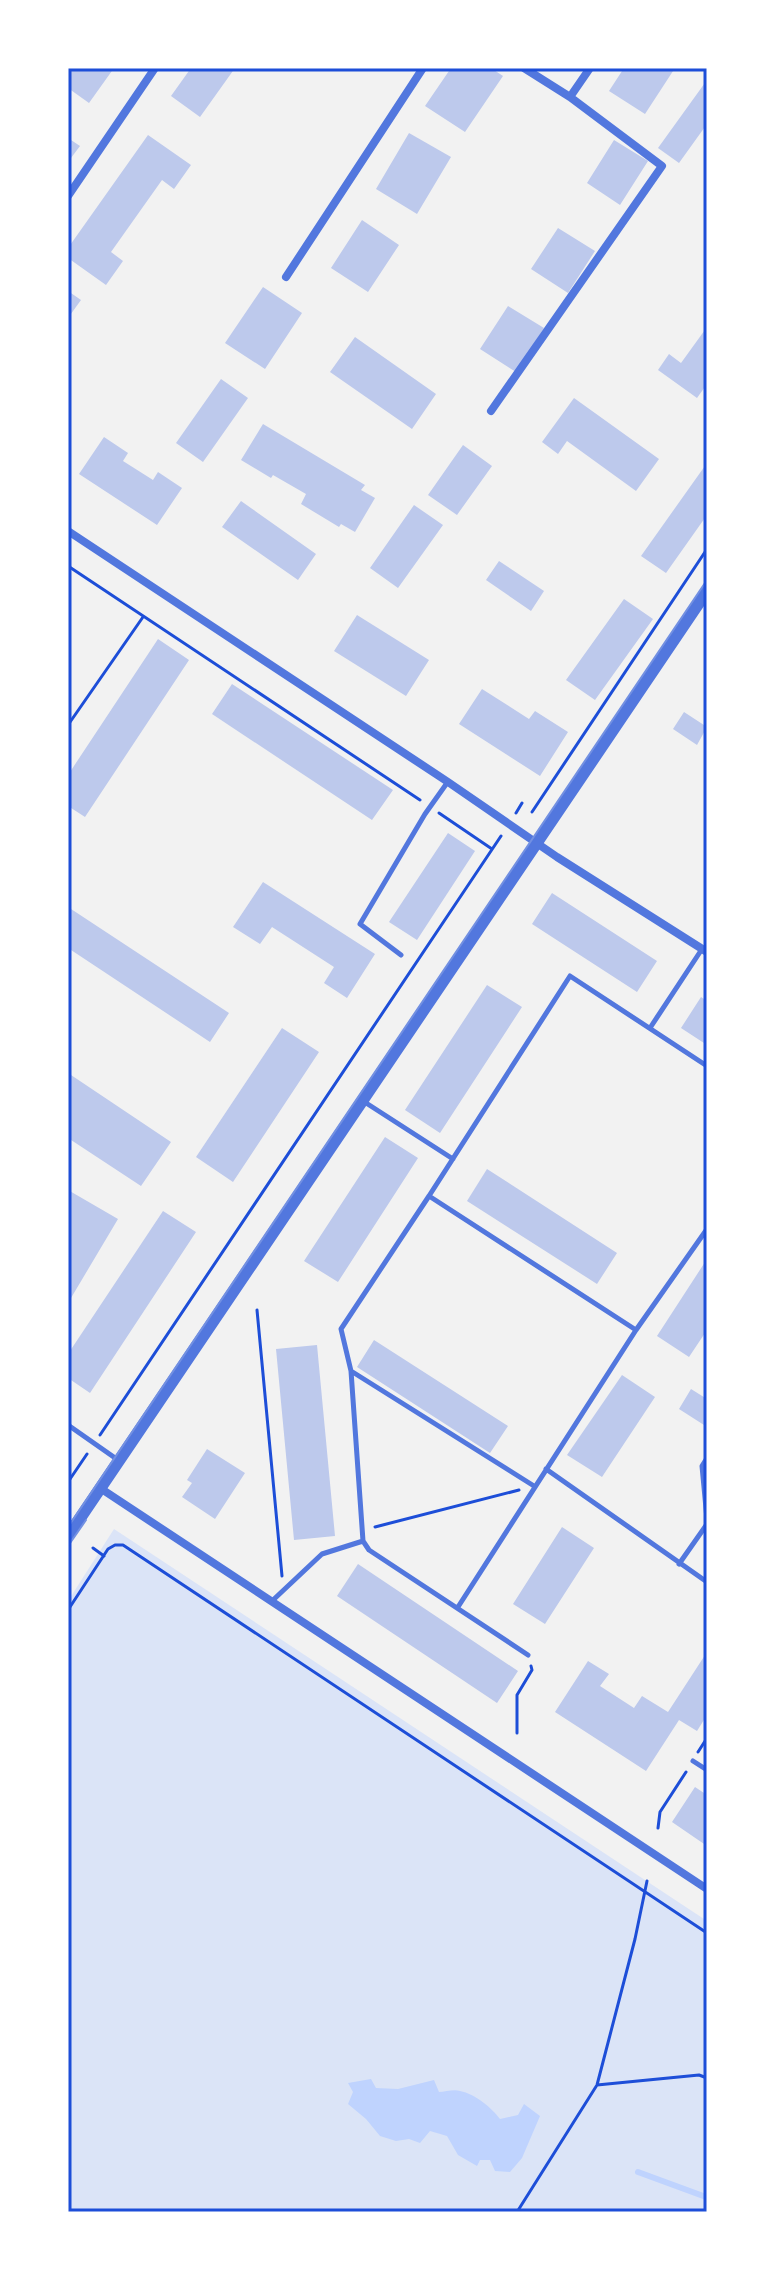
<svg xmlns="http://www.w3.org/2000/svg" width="775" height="2280" viewBox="0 0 775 2280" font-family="Mulish,sans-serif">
<rect width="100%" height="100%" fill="#f2f2f2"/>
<path fill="#dbe4f7" d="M114,1529L707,1921V2212H68V1601Z"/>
<path fill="#bfd3fe" d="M371,2079L376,2088L398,2089L434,2080L439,2092C445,2092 454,2089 460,2091C475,2094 492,2108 500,2119L518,2115L524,2104L540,2116L522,2158L510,2172L495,2171L490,2160H480L477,2166L458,2155L447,2136L430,2131L420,2143L409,2139L396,2141L380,2136L366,2119L348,2104L353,2092L348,2083Z"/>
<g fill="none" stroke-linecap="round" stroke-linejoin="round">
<path stroke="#bfd3fe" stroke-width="6" d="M638,2172L706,2197"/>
</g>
<path fill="#bdc9ec" d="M68,68H114L89,103L68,88Z
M191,68H235L200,117L171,96Z
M451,68H491L503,76L465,132L425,106Z
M624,68H675L645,114L609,91Z
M707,80V124L679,163L658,148Z
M409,133L451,157L417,214L376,189Z
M148,135L191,165L174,189L162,180L111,252L123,261L106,285L68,258V248Z
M68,138L80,146L68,162Z
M614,140L648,161L620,205L587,183Z
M362,220L399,245L368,292L331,268Z
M558,228L595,251L568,293L531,269Z
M263,287L302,313L265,369L225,343Z
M68,291L81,300L68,318Z
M508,306L544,328L516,372L480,349Z
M707,327V384L697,398L658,370L669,354L681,363Z
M355,337L436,394L412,429L330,372Z
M221,379L248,398L203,462L176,443Z
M574,398L659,459L636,491L567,441L558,454L542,442Z
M263,424L365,485L361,490L375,498L355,532L341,524L339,527L301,504L306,494L273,475L271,478L241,460Z
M104,437L128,453L123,461L153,480L158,472L182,488L157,525L79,474Z
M463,445L492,466L457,515L428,495Z
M707,463V515L666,573L641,556Z
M241,501L316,554L298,580L222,527Z
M414,505L443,525L398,588L370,568Z
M499,561L544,591L531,611L486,580Z
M624,599L653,619L595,700L566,680Z
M357,615L429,660L406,696L334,651Z
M158,639L189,660L85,817L68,806V775Z
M232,684L393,790L372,820L212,714Z
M482,689L529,719L535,711L568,732L540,776L459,724Z
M684,712L707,727L697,745L673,729Z
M448,833L475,851L417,940L389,922Z
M263,882L375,954L347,998L324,983L334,967L272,927L260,944L233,927Z
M552,893L657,961L637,992L532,924Z
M68,907L229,1013L210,1042L68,948Z
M487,985L522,1007L440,1133L405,1110Z
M701,997L707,1001V1045L681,1028Z
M282,1028L319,1052L233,1182L196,1157Z
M68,1073L171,1142L141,1186L68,1138Z
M385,1137L418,1158L338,1282L304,1261Z
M487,1169L617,1253L597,1284L467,1201Z
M68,1190L118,1219L71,1298L68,1296Z
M163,1211L196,1232L90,1393L68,1378V1354Z
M707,1259V1330L689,1357L657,1336Z
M374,1340L508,1426L490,1453L357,1367Z
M317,1345L335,1536L294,1540L276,1349Z
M622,1375L655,1397L602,1477L567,1455Z
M691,1389L707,1399V1420L704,1425L679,1409Z
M207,1449L245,1473L215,1519L182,1497L192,1483L187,1480Z
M562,1527L594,1548L545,1624L513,1604Z
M358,1564L518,1671L497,1703L337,1596Z
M707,1652V1715L697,1731L679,1720L646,1771L555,1712L588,1661L609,1674L600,1686L634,1708L642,1696L668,1712Z
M695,1787L707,1795V1846L672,1822Z"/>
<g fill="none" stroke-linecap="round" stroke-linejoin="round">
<path stroke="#1d4ed8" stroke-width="3" d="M68,566L420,800
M68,725L143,617
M532,812L707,549
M439,813L492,849
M516,813L522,803
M257,1310L282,1576
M100,1435L501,836
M68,1482L87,1454
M375,1527L519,1490
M93,1548L104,1556
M68,1610L108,1549L115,1545H123L707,1933
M517,1733V1695L532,1670L531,1666
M698,1752L707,1738
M658,1828L660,1812L686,1772
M597,2085L699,2075L707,2078
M517,2212L597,2085L635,1939L647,1881"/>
<path stroke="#5277de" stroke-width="5" d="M401,955L360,924L425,814L447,783
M650,1028L702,949
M363,1101L453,1159
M429,1196L570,976L707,1066
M351,1371L341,1329L429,1196L636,1330
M68,1425L118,1460
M707,1458L702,1466L707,1519
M546,1469L707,1582
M363,1541L351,1371L534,1486
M679,1564L707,1524
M272,1601L322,1554L363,1541L369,1550L528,1655
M458,1607L636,1330L707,1229
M693,1761L707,1770"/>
<path stroke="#5277de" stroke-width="8" d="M524,68L570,97L590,68
M68,196L155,68
M286,277L423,68
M491,411L662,166L570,97
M68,531L448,782L557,857L707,952
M100,1488L707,1889"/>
<path stroke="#5277de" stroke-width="12" d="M68,1536L707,591"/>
<path stroke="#7290e2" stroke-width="2" d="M68,1527L707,580
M68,1546L86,1520"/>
</g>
<rect width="775" height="2280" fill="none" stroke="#ffffff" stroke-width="140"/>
<rect x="70" y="70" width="635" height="2140" fill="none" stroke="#1d4ed8" stroke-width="3"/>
</svg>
